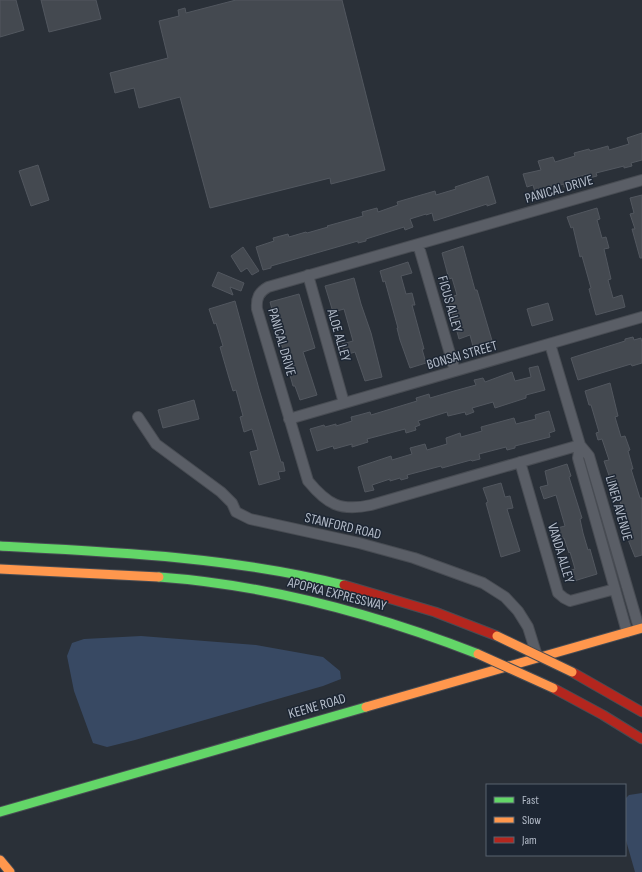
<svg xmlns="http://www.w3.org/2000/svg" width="642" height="872" viewBox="0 0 642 872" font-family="'Sofia Sans Condensed',sans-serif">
<rect width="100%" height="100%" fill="#2a3038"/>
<path fill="#384963" d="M141,636L256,645L323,657L340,671L341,679L323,686L135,740L107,747L93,743L74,691L67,656L72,643L84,639Z
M642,793V872H635L625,837V799L629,795Z"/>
<path fill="#444950" stroke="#52575f" d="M0,0H16L24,30L0,37Z
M41,0H96L101,19L49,32Z
M236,0H342L385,170L331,184L330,178L210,208L180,97L139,108L134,88L115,93L110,73L168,58L159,21L179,16L178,10L185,8L186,13Z
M642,133V160L631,163L632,166L624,168V166L596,173L597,176L589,178L588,174L571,179L573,185L564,187V184L535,192L533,185L527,187L523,174L541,170L538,161L553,157L555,162L575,156L574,153L589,149L590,151L608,146L609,150L629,144L627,138Z
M38,165L49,200L31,206L19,171Z
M488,176L496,203L487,206V204L434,221L432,213L426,215V214L410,219L413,227L405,230L404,227L366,239V241L358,243V241L271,266V268L263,270L256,247L274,241L273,238L288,234L289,237L306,232L307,233L328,227L327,226L363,216L362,212L377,208L378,212L398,205L397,202L435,191L436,195L456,189L455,187Z
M642,195V258H640L632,229H635L630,214L634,213L630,198Z
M597,208L600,219L597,220L602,238L606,237L609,248L604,249L611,279L608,280L613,298L622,295L625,307L596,315L589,289L591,288L582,256L580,257L573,227L571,228L567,217Z
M463,246L475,290H477L493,344L474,350L470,335L459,339L448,298L457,295L452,278L449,279L442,253Z
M243,247L259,271L252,275L247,268L241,272L231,256Z
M408,262L412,273L401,276L406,294L412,293L415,305H412L424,349H422L426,363L410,368L400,340L397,328H398L385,281L383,282L380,271Z
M218,272L244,283L241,291L230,287L233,295L212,286Z
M354,278L361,304L371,333L382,377L365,381L355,352L345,355L342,344L353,341L344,309L333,312L325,286Z
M299,294L315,348L303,352L317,395L300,400L295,386H293L290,375H292L281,343L270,302Z
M235,301L259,389L281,462H283L285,471L278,472L280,479L259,485L250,452L258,450L252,429L244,432L240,417L243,416L236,390L233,391L229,378L220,347L223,346L216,323L214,324L209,309Z
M548,303L553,320L532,326L527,309Z
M633,337L634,340L641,338L642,343V363L632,366L631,364L578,380L571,358L625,341V339Z
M538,366L545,390L526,395V398L495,408L493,402L472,408L474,412L466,415L465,412L448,416L447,412L418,421L420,425L415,427L416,430L406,433L405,429L367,439L368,442L352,447V444L334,449L333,446L317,451L310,429L324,425L325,427L336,424V426L352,421L351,417L359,415L370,412L371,415L417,401L416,398L429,394L430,398L454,391L476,385L474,380L483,378L485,382L512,372L515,381L531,377L529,368Z
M610,383L618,416L615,417L621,437L625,436L630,450L628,451L633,469H631L640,498H642V555L635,557L627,537H630L616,486L613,487L604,461L609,460L602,439L598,440L596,433L599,432L591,405H589L585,391Z
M194,400L199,419L163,428L158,410Z
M549,411L555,431L549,433L550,437L515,446V448L507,450L506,447L479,454L480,459L472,461L471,460L442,468L441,466L407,475L408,478L401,480L400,478L390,481V479L372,485L374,490L365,492L358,467L391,456L392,460L412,454L410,448L425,444L427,450L447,444L446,438L460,433L461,437L482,431L481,427L514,418L516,424L536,419L535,415Z
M567,464L571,476L569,477L582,518L580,519L583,533L588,550L590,549L597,574L574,581L571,570L575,569L570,552L569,553L564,538L556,541L553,529L565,526L556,495L544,499L540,487L548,485L545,471Z
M501,483L505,497L510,496L513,508L507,509L520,551L501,557L486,503L488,502L483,488Z"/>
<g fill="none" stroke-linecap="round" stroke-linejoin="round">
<defs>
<path id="street" d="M418,244L455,371
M308,275L344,403
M550,344L580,445L578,458L627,632
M138,417L156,444L221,492L232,503L236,512L250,519L359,543L414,558L483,583L505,597L518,611L528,627L537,656
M289,419L642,317
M580,445L371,505C340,512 327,504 308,481L257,309C256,298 259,292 268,287L642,180
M580,445L589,456L639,628
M520,462L558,593L564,598L570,601L615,589"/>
<path id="fast" d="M0,546C116,552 231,557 344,585
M159,577C269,585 375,614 478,654
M0,812L366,707"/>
<path id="slow" d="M0,569L159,577
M366,707L642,628
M0,860L10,872"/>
<path id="jam" d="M344,585L435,612L497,636
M572,672L642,712
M553,688L603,715L642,739"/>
</defs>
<use href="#street" stroke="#484c53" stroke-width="12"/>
<use href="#fast" stroke="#484c53" stroke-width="11"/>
<use href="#slow" stroke="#484c53" stroke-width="11"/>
<use href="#jam" stroke="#484c53" stroke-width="11"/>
<use href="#street" stroke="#5a5e66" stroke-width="10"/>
<use href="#fast" stroke="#63d668" stroke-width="9"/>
<use href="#slow" stroke="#ff974d" stroke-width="9"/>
<use href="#jam" stroke="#b3261e" stroke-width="9"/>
<defs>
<path id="slow-bridge" d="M497,636L572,672
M478,654L553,688"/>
</defs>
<use href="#slow-bridge" stroke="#474c53" stroke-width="11" stroke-linecap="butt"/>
<use href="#slow-bridge" stroke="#ff974d" stroke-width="9"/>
</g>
<g text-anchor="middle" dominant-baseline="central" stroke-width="3" stroke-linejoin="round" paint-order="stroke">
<g font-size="14" fill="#b4bcc9" stroke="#1d2633">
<text transform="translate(559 189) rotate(-16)">PANICAL DRIVE</text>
<text transform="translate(450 304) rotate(74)">FICUS ALLEY</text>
<text transform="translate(339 335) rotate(74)">ALOE ALLEY</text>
<text transform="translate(282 342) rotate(74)">PANICAL DRIVE</text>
<text transform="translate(462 355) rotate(-16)">BONSAI STREET</text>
<text transform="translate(619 508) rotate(74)">LINER AVENUE</text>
<text transform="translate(343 526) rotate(13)">STANFORD ROAD</text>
<text transform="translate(561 553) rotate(73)">VANDA ALLEY</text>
<text transform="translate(337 594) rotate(14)">APOPKA EXPRESSWAY</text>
<text transform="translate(317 706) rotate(-16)">KEENE ROAD</text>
</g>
</g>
<rect x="486" y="784" width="140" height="72" fill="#1d2633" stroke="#59626f"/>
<rect x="494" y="797" width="20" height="6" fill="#63d668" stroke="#59626f"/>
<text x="522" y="804" font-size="12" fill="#b4bcc9">Fast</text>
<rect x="494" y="817" width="20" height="6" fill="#ff974d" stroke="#59626f"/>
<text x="522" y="824" font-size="12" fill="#b4bcc9">Slow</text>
<rect x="494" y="837" width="20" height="6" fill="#b3261e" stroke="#59626f"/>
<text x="522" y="844" font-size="12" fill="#b4bcc9">Jam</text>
</svg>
